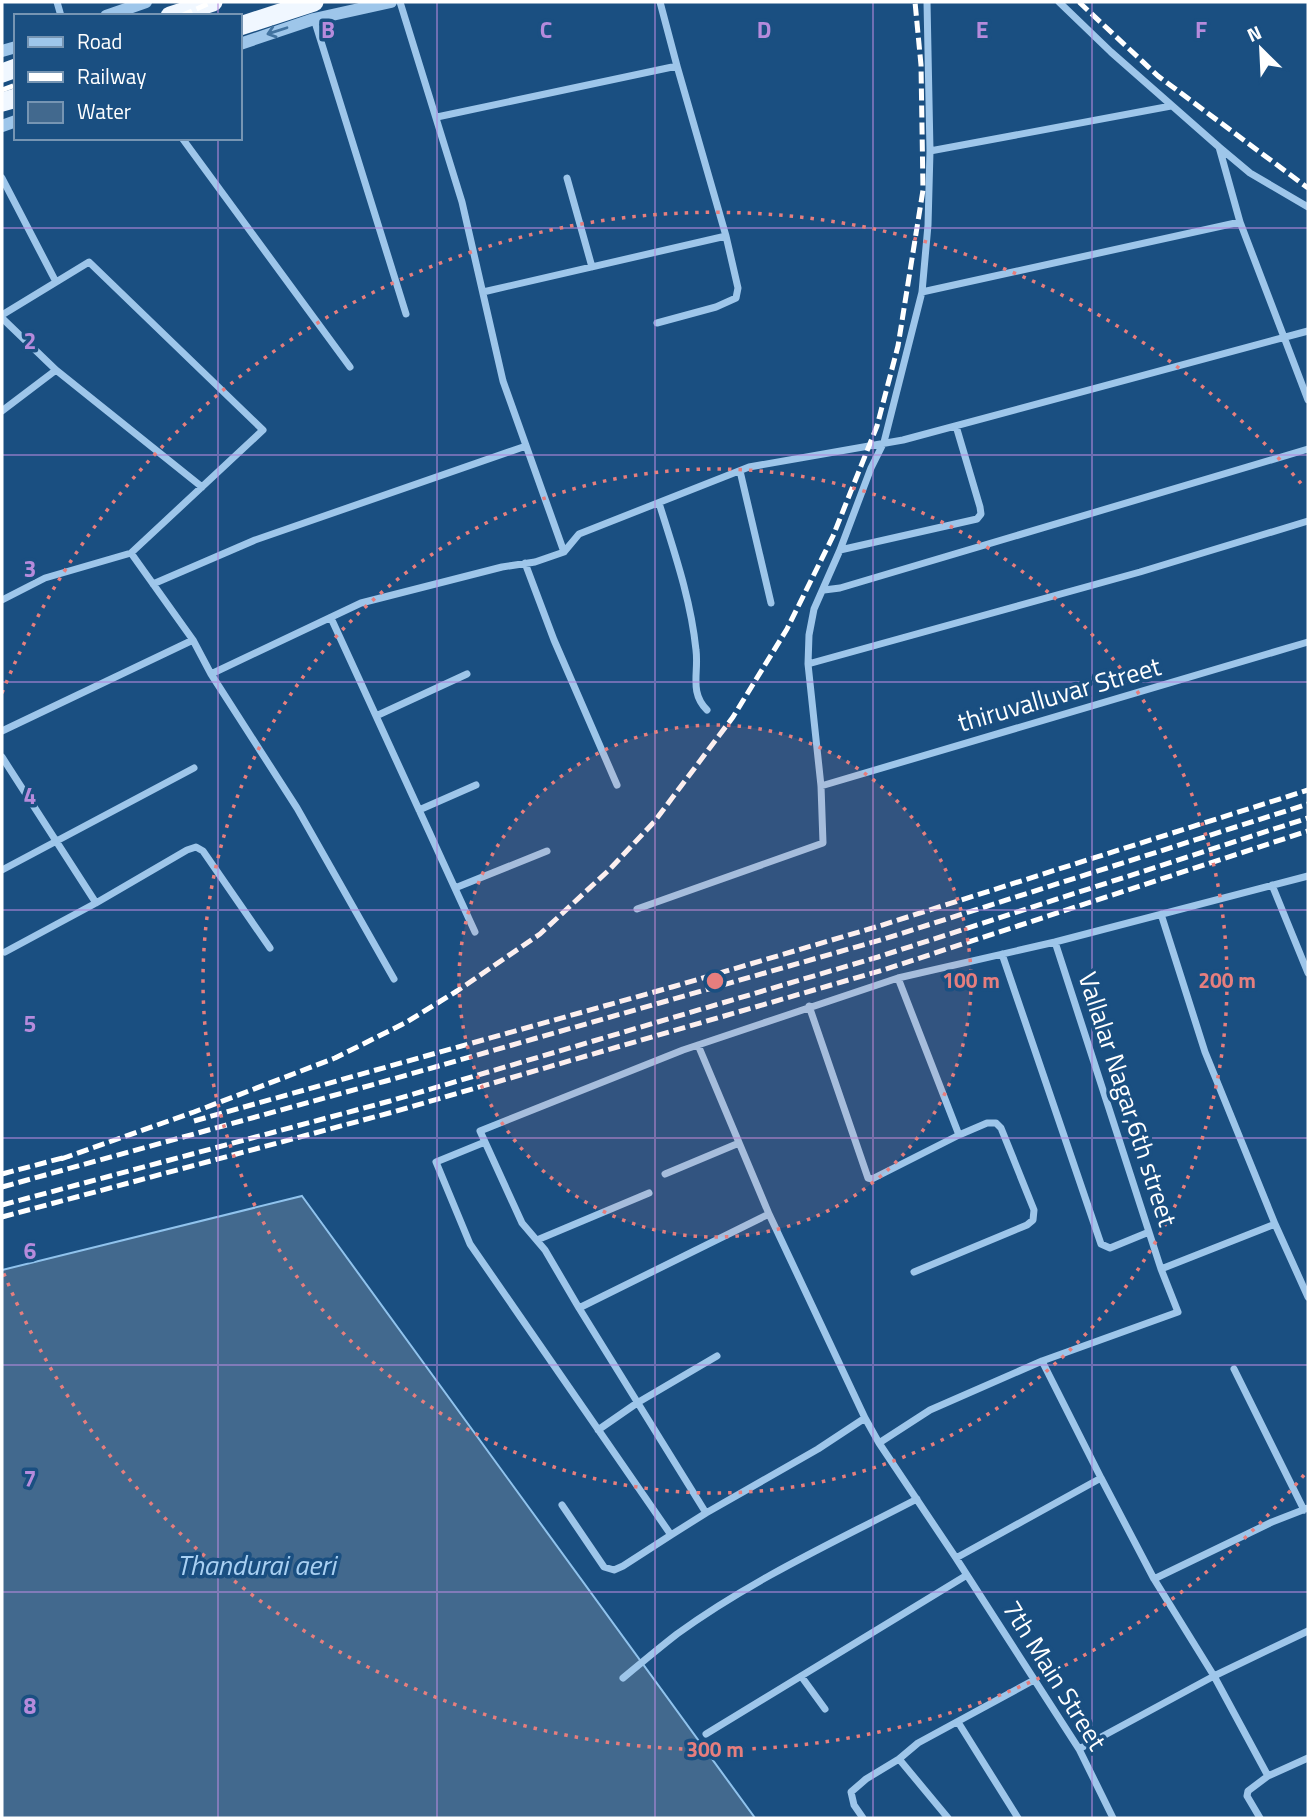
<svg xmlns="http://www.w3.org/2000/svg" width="1310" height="1820" viewBox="0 0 1310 1820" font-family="'Titillium Web',sans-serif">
<rect width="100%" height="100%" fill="#1a4f81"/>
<path fill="#42698e" stroke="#90c3ed" stroke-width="2" d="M302,1196L755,1818H2V1270Z"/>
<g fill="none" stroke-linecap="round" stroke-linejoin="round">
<path stroke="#9ec6ea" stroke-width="7" d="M57,2L61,16
M400,2L462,202L503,381L564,552
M314,19L406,314
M437,117L677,66L660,2
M182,138L350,367
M1219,147L1250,173L1308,207
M930,151L1171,106
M2,178L56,282
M567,178L592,267
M1240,222L1308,400
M483,292L726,236L677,66
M922,292L1240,222L1219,147L1111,52L1059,2
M2,315L89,262L263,430L131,553
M2,318L56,370L2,411
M657,323L716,307L736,298L738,288L726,236
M56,370L202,487
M740,471L771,603
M659,503C674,551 691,600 696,650C699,673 689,692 707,710
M840,550L977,519L981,514L980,507L956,426
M525,563L554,640L617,785
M153,584L255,540L526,446
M824,590L840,588L1308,449
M2,600L45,578L131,553L193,640L211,674L297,808L394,979
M331,618L376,716
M808,664L809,635L814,609L840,550L871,468L884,442L922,292L928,225L930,151L927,2
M211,674L361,603L502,567L535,562L564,552L579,534L749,467L903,440L1308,331
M467,674L376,716L475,932
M2,731L193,640
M2,757L96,903
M821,786L1308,642
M419,810L476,785
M2,870L194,768
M1272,885L1308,973
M455,888L547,851
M637,909L823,843L821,786L808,664L1140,572L1308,521
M1055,942L1161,1269
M5,952L96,903L187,850L196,847L203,851L270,948
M1002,954L1101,1244L1110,1248L1149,1232
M898,978L959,1135L987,1123H996L1001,1128L1034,1210L1033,1220L1027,1225L914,1272
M809,1006L868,1178L872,1179L959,1135
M698,1045L769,1214L579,1308L545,1250L522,1223L480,1131L683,1050L698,1045L898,978L1055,942L1308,876
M485,1142L436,1162L470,1244L671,1535L706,1513
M665,1174L739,1143
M1275,1224L1308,1297
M537,1240L649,1193
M579,1308L706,1513L818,1449L865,1418L769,1214
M1042,1361L1101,1478
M1234,1369L1304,1510
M865,1418L879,1443L930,1410L1042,1361L1178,1312L1161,1269L1275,1224L1205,1052L1161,914
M598,1430L637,1403L717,1356
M879,1443L956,1558L1101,1478L1154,1579L1272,1522L1308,1508
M562,1505L604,1567L614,1570L623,1566L671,1535
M956,1558L1079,1749L1113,1818
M1154,1579L1214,1676L1268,1776
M801,1676L825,1709
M623,1678C641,1663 659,1648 677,1634C751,1580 836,1541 917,1499
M958,1722L1018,1818
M706,1734L967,1575
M1079,1749L1214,1676L1308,1631
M863,1818L854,1805L851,1792L866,1779L899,1759
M948,1818L899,1759L918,1743L1034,1680
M1260,1818L1247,1796L1248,1791L1268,1776L1308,1758"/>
<path stroke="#9ec6ea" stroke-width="12" d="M106,16L146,2
M240,44L314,19L391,2
M2,51L16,47
M2,126L16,121"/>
<path stroke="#f0f7ff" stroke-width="19" d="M170,16L213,2
M240,26L314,2
M2,73L16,68
M2,102L16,98"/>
<path stroke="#fff" stroke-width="5" stroke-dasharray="12 5" stroke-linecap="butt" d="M1079,2L1158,76L1308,188
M181,16L212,2
M2,90L16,85
M194,1121L672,987L876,927L1308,790
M61,1159L194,1112L335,1058L405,1023L457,991L540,934L609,870L654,822L733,717L787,629L833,536L877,426L898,346L923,190L921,65L915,2
M2,1174L70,1156
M2,1187L386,1081L884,939L1308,804
M2,1205L390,1101L878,957L1308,818
M2,1217L393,1112L883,970L1308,831"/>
</g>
<defs><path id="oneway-shaft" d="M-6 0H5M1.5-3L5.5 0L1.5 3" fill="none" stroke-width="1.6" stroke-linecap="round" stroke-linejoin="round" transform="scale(1.75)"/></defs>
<use stroke="#4273a0" href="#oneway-shaft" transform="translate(277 31) rotate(162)"/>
<path fill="none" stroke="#b68bdc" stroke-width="2" stroke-opacity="0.55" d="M218,2V16M437,2V1818M655,2V1818M873,2V1818M1092,2V1818M218,138V1818M2,228H1308M2,455H1308M2,682H1308M2,910H1308M2,1138H1308M2,1365H1308M2,1592H1308"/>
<circle cx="715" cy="981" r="256" fill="#e67e7e" fill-opacity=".12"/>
<g fill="none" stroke="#e67e7e" stroke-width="3.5" stroke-dasharray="3.5 7">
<circle cx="715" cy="981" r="256"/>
<circle cx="715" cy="981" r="512"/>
<path d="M1304 1475A769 769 0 0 1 2 1269M2 693A769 769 0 0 1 1304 487"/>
</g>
<g text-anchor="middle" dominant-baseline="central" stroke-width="7" stroke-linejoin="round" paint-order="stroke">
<g font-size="26" fill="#fff" stroke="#1a4f81">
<text transform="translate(1059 694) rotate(-16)">thiruvalluvar Street</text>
<text transform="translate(1128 1099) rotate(72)">Vallalar Nagar,6th street</text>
<text transform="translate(1055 1675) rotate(58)">7th Main Street</text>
</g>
<g font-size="28" font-style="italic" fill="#a9d0f2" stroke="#1a4f81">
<text x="256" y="1564">Thandurai aeri</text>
</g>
</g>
<g font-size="23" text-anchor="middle" font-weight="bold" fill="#b68bdc" stroke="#1a4f81" stroke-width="7" stroke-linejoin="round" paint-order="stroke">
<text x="328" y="38">B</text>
<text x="546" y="38">C</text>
<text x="764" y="38">D</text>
<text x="982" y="38">E</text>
<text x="1201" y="38">F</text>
<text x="30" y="349">2</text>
<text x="30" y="577">3</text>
<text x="30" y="804">4</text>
<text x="30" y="1032">5</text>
<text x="30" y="1259">6</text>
<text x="30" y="1487">7</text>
<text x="30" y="1714">8</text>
</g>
<circle cx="715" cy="981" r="10" fill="#e67e7e" stroke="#1a4f81" stroke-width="3.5"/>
<g font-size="21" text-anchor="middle" font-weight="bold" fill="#e67e7e" stroke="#1a4f81" stroke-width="7" stroke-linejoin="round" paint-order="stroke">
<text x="971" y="988">100 m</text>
<text x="1227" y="988">200 m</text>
<text x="715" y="1757">300 m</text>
</g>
<rect width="1310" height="1820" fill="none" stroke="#ffffff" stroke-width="7"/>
<rect x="14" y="14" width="228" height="126" fill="#1a4f81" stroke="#7695b3" stroke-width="2"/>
<rect x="28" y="37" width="35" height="10" fill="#9ec6ea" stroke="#7695b3" stroke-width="2"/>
<text x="77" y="49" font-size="21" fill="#ffffff">Road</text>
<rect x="28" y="72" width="35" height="10" fill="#ffffff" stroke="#7695b3" stroke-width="2"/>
<text x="77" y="84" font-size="21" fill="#ffffff">Railway</text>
<rect x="28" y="102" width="35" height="21" fill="#42698e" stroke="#7695b3" stroke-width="2"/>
<text x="77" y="119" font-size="21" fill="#ffffff">Water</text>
<g transform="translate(1261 49) rotate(336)" stroke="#1a4f81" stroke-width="5" paint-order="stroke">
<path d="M0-5L12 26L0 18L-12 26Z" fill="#ffffff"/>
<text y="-10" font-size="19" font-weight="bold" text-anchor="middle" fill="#ffffff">N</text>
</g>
</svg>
